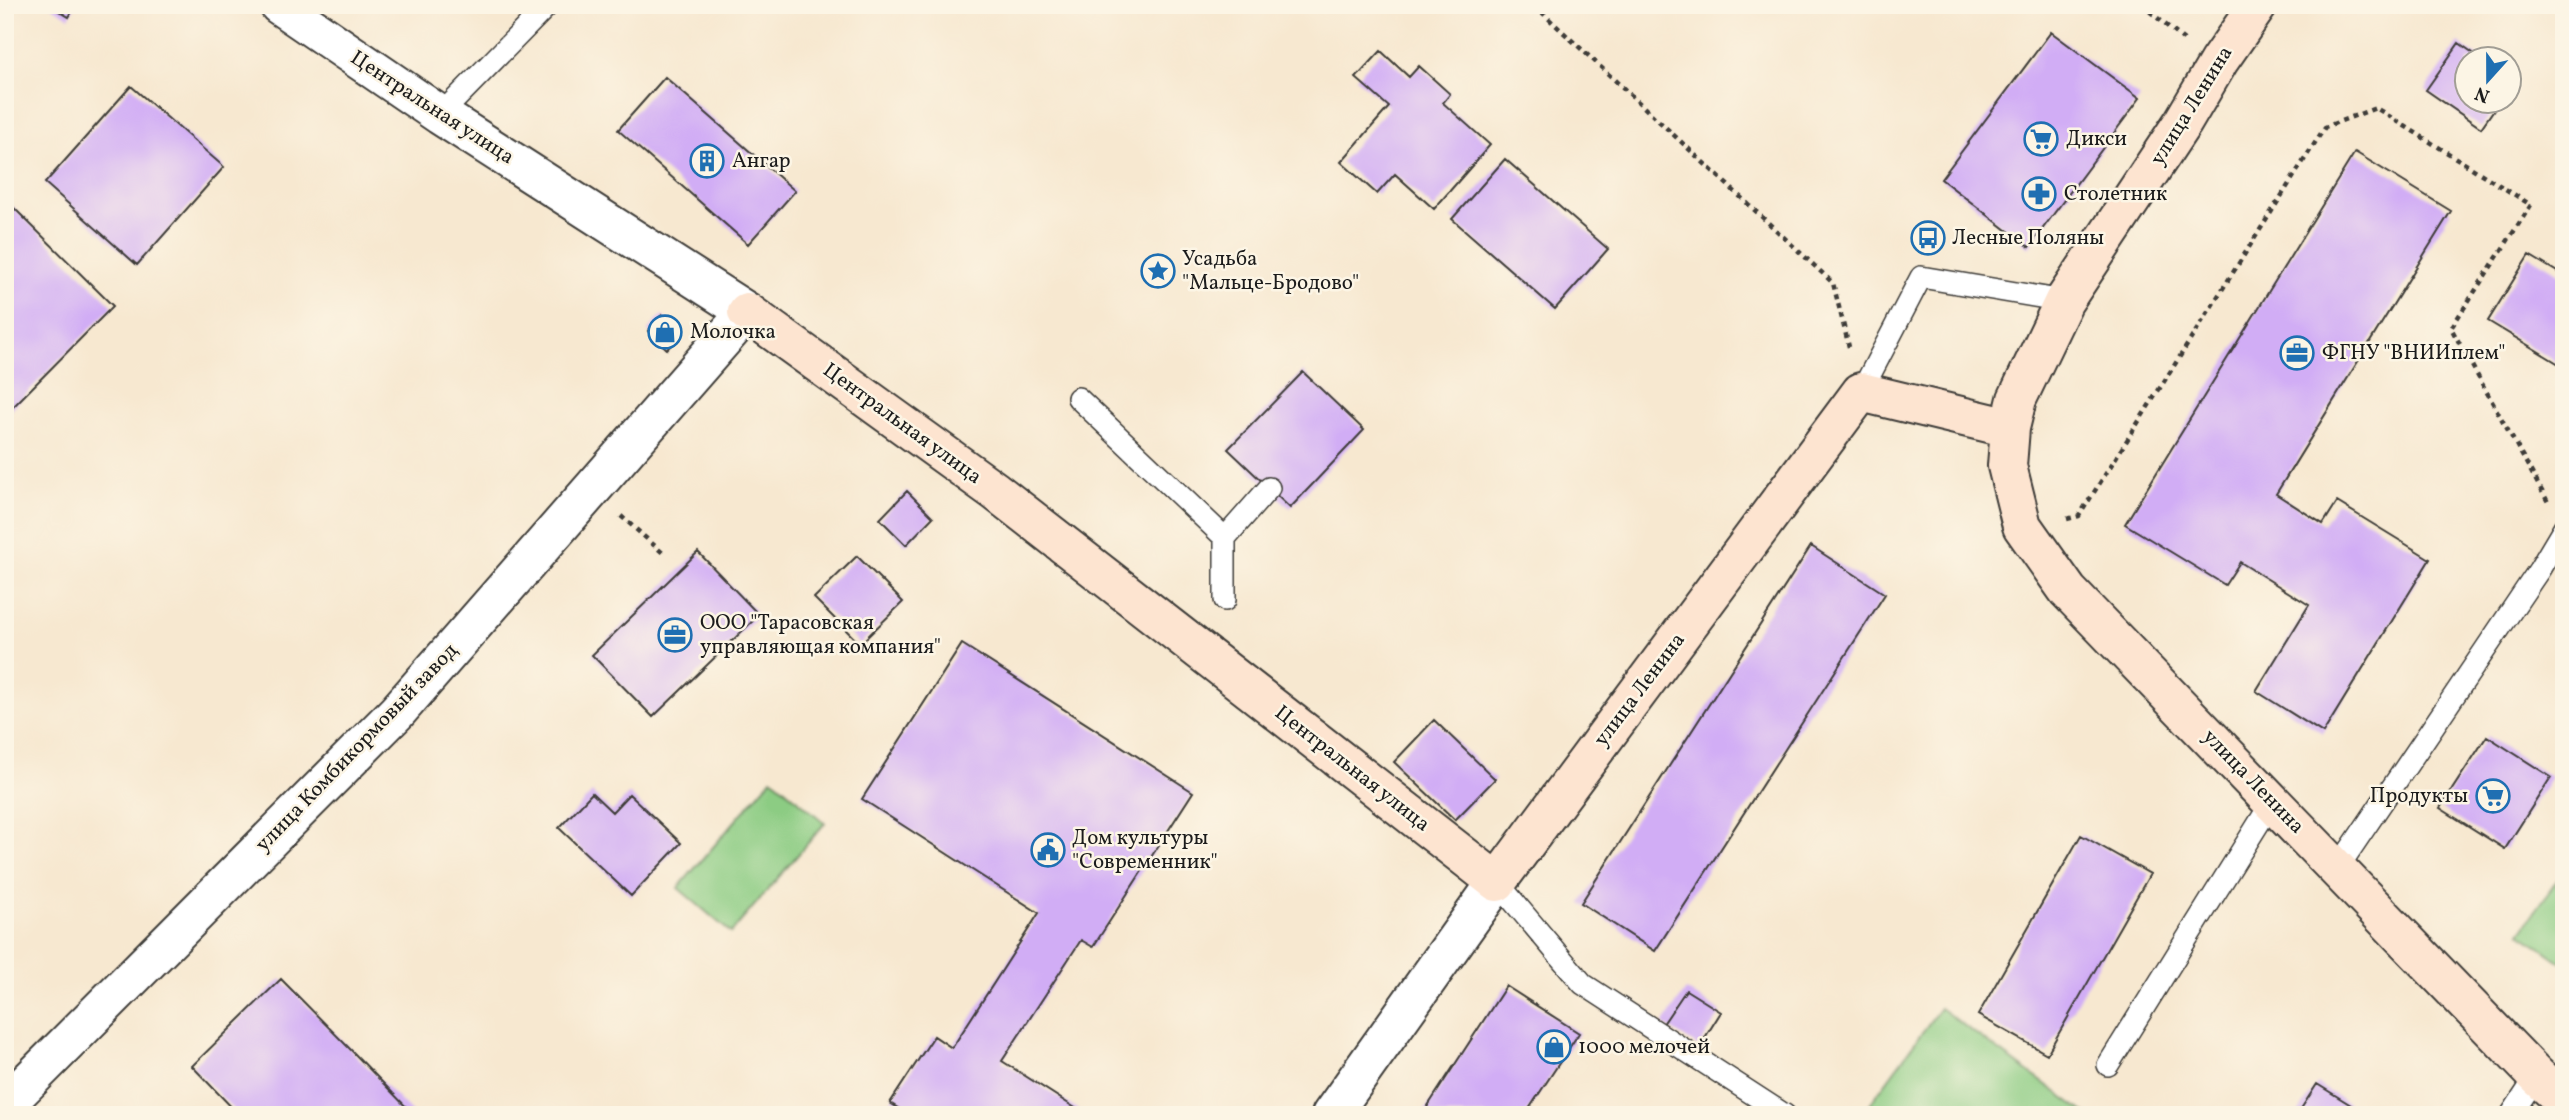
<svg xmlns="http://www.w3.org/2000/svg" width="2569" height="1120" viewBox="0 0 2569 1120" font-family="Vollkorn,serif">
<rect width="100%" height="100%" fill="#fcf5e5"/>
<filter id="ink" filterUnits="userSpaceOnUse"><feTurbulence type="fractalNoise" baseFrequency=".0143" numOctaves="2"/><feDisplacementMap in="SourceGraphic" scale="14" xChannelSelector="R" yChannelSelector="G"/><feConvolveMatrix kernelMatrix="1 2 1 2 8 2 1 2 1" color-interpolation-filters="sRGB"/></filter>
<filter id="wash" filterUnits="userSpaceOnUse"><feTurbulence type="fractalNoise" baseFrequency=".00686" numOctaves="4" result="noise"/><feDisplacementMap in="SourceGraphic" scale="28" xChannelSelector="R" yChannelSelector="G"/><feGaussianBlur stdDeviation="1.57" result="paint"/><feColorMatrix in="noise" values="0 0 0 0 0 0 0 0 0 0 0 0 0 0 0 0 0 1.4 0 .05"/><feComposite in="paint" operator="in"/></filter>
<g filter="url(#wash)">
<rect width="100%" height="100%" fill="#f7e8d0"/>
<path fill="#8ccc83" stroke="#547450" stroke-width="2" d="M772,778L825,823L731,933L678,888Z
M2558,879L2564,883V964L2520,933Z
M1940,1008L2088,1115H1862Z"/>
<g id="blocks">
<path fill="#d1adf5" d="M49,5H76L69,17Z
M2051,32L2140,98L2029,247L1941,179Z
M2459,43L2483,60H2468V102H2499L2481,128L2426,90Z
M1381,51L1409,77L1419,66L1450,94L1443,103L1490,145L1434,209L1395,174L1377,194L1341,162L1389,107L1356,78Z
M665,77L795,191L748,244L618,130Z
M131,86L224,167L137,265L45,183Z
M2355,152L2451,211L2276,494L2323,524L2337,502L2430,559L2323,733L2256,691L2309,605L2240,562L2225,585L2125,524Z
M1505,159L1608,249L1555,309L1452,219Z
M5,199L113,306L5,415Z
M2529,255L2564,276V367L2488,321Z
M662,315L682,334L667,349L648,331Z
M1303,372L1364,430L1290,508L1228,449Z
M907,491L933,517L906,545L880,519Z
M1811,546L1885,594L1655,951L1581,903Z
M698,552L759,615L653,717L592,655Z
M857,556L903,602L860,644L814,598Z
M962,644L1193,792L1093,947L1081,940L1002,1061L1086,1115H909L890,1103L934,1036L952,1048L1039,913L862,799Z
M1434,720L1495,779L1455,820L1394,762Z
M2487,736L2551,777L2505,849L2440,808Z
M592,793L612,812L629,794L681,843L631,896L559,828Z
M2081,835L2150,874L2047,1054L1978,1015Z
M281,979L352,1051L414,1115H239L192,1066Z
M1506,986L1579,1033L1525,1115H1422Z
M1686,990L1721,1012L1699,1047L1663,1024Z
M2317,1084L2367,1115H2297Z"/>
</g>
</g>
<g filter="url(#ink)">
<use href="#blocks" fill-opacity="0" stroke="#3d3b37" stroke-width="2"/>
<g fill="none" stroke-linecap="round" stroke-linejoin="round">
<defs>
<path id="lane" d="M440,115L548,5
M1861,392L1921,277L2064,301
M1078,398L1225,538
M1225,600V538L1269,488
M2337,869L2539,570L2564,528
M1497,882L1583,984L1785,1115
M2108,1065L2272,802
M2511,1115L2537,1076"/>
<path id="street" d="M5,1105L397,712L747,312L440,115L279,5
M1331,1115L1497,882"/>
<path id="secondary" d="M2258,5L2219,61L2183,122L2064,301L2017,399L2010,428L2007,466L2022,526L2068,591L2537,1076L2564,1101
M747,312L995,491L1497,882L1861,392L2010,428"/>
</defs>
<use href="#lane" stroke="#3d3b37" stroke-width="24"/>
<use href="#street" stroke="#3d3b37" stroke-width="42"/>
<use href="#secondary" stroke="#3d3b37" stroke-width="42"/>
<path stroke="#3d3b37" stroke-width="4.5" stroke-dasharray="5 5" stroke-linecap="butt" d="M1534,5L1833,283L1849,347
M2142,5L2184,40
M621,516L664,554
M2067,519L2079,516L2325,127L2376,108L2531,205L2451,328L2548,502"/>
<use href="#lane" stroke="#fff" stroke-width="21"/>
<use href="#street" stroke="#fff" stroke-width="38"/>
<use href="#secondary" stroke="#fde4d0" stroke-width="38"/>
</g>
</g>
<defs>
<symbol id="supermarket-ring" viewBox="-11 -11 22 22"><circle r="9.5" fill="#fcf5e5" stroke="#1f6fb2" stroke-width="1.5"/><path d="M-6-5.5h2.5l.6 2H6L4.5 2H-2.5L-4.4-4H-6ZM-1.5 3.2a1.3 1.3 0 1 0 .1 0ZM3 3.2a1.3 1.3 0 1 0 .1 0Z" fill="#1f6fb2"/></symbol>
<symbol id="building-ring" viewBox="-11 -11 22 22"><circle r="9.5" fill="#fcf5e5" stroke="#1f6fb2" stroke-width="1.5"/><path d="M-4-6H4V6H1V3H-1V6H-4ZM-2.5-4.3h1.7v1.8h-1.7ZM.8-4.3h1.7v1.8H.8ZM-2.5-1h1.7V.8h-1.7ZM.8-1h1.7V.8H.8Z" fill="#1f6fb2"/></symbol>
<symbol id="pharmacy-ring" viewBox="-11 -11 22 22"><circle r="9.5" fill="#fcf5e5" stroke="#1f6fb2" stroke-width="1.5"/><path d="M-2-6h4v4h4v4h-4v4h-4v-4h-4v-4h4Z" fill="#1f6fb2"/></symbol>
<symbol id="bus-ring" viewBox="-11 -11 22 22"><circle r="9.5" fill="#fcf5e5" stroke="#1f6fb2" stroke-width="1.5"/><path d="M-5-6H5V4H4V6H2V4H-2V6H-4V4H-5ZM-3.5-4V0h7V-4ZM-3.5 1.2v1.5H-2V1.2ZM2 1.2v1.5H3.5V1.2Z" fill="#1f6fb2"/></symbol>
<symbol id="sight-ring" viewBox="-11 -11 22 22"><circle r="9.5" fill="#fcf5e5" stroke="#1f6fb2" stroke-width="1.5"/><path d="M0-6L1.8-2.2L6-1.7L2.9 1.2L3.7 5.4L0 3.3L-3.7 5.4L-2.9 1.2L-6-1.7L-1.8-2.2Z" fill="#1f6fb2"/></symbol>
<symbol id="shop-ring" viewBox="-11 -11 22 22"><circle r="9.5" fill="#fcf5e5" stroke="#1f6fb2" stroke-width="1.5"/><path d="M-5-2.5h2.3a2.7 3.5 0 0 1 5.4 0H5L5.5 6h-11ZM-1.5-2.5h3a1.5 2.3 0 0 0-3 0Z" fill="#1f6fb2"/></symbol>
<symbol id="office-ring" viewBox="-11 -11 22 22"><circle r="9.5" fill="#fcf5e5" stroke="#1f6fb2" stroke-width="1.5"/><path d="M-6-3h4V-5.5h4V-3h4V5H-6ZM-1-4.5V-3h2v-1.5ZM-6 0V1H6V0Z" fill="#1f6fb2"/></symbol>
<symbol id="civic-ring" viewBox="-11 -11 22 22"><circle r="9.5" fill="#fcf5e5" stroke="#1f6fb2" stroke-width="1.5"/><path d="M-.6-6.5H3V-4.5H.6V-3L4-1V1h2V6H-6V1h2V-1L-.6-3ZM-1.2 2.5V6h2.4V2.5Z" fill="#1f6fb2"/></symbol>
</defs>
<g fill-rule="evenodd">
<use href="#supermarket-ring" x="2022" y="120" width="38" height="38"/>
<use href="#building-ring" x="688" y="142" width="38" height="38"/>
<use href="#pharmacy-ring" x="2020" y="175" width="38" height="38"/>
<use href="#bus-ring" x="1909" y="219" width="38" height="38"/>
<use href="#sight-ring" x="1139" y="252" width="38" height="38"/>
<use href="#shop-ring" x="646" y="313" width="38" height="38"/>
<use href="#office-ring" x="2278" y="334" width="38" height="38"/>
<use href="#office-ring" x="656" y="616" width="38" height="38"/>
<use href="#supermarket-ring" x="2474" y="777" width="38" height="38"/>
<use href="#civic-ring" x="1029" y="831" width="38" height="38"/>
<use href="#shop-ring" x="1535" y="1028" width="38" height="38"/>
</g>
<g text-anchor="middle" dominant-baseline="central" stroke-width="5" stroke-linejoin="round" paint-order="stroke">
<g font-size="21" fill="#1c1c1c" stroke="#fcf5e5">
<text transform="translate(2192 106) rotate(-58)">улица Ленина</text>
<text transform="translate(432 108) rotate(33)">Центральная улица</text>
<text transform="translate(902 424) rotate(36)">Центральная улица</text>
<text transform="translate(1640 690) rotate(-53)">улица Ленина</text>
<text transform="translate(357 748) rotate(-46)">улица Комбикормовый завод</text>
<text transform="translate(1352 769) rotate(38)">Центральная улица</text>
<text transform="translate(2253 782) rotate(46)">улица Ленина</text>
</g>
<g font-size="21" fill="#1c1c1c" stroke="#fcf5e5" text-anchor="start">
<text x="2066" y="139">Дикси</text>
<text x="732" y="161">Ангар</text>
<text x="2064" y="194">Столетник</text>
<text x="1952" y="238">Лесные Поляны</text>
<text x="1182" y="259">Усадьба<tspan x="1182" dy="24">"Мальце-Бродово"</tspan></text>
<text x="690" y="332">Молочка</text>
<text x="2322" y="353">ФГНУ "ВНИИплем"</text>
<text x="700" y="623">ООО "Тарасовская<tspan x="700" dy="24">управляющая компания"</tspan></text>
<text x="2468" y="796" text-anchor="end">Продукты</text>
<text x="1072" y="838">Дом культуры<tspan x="1072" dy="24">"Современник"</tspan></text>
<text x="1578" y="1047">1000 мелочей</text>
</g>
</g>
<rect width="2569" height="1120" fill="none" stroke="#fcf5e5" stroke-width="28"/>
<g transform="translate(2488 80) rotate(201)"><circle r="33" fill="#fcf5e5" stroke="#a29e95" stroke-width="2"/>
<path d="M0-5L12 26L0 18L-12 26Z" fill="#1f6fb2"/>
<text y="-10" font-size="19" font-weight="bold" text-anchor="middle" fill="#1c1c1c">N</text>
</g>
</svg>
